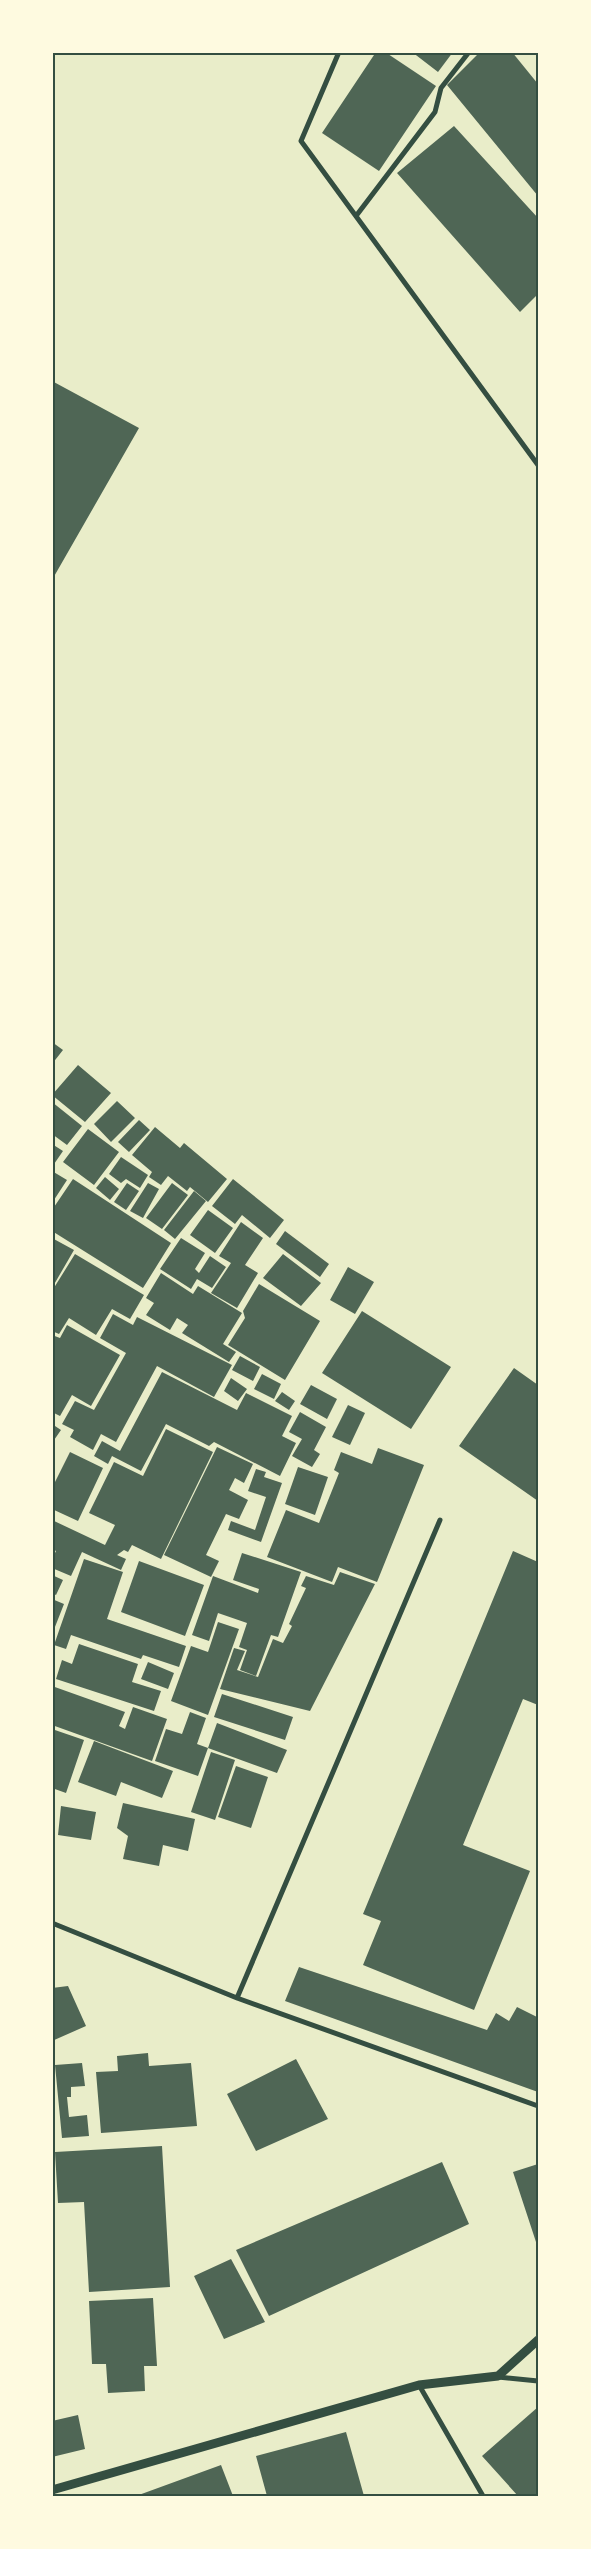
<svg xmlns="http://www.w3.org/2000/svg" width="591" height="2549" viewBox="0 0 591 2549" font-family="Bitter,serif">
<rect width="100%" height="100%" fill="#e9edc9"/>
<path fill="#4f6655" d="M376,52H385L436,86L379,171L322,133Z
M412,52H453L438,72Z
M480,52H512L538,84V196L447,85Z
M454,126L538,218V294L520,312L397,173Z
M52,381L139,428L52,580Z
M52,1042L63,1050L52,1064Z
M78,1065L111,1093L85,1122L52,1095Z
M117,1101L135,1118L111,1142L94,1124Z
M52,1102L82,1126L67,1145L52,1134Z
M139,1120L150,1130L129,1152L118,1142Z
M155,1127L180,1148L184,1143L227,1179L208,1202L190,1187L187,1191L168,1176L161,1185L149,1177L152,1172L132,1155Z
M88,1129L119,1152L94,1185L63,1162Z
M52,1144L63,1151L52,1167Z
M121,1157L148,1175L140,1188L126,1179L121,1183L109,1174Z
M52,1171L67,1180L52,1203Z
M105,1177L119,1189L110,1200L96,1188Z
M73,1179L171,1243L143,1288L52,1231V1210Z
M233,1179L284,1220L270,1238L242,1215L235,1224L212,1206Z
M127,1183L139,1191L126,1210L114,1202Z
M148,1183L159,1189L143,1218L130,1211Z
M172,1183L188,1195L162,1229L146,1218Z
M194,1191L206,1201L175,1239L164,1230Z
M208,1210L233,1228L215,1253L190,1235Z
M241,1222L263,1238L245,1265L258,1273L237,1308L211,1293L231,1263L219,1256Z
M285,1231L329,1264L320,1277L276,1244Z
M52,1238L74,1250L52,1288Z
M181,1238L205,1253L195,1269L199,1273L210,1256L226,1267L212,1288L197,1279L191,1289L160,1269Z
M75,1254L144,1295L130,1319L112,1309L96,1335L69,1318L59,1334L52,1331V1291Z
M283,1254L321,1283L301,1306L263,1278Z
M348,1267L374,1282L355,1314L330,1300Z
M161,1273L193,1294L198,1286L242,1313L223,1344L236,1352L229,1362L182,1333L188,1325L177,1318L170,1330L146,1315L154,1303L146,1298Z
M259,1284L320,1321L285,1380L228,1345L245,1318L243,1311Z
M362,1311L451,1367L411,1429L322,1373Z
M113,1314L133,1325L137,1317L232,1365L214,1397L157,1366L116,1442L101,1434L93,1450L70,1437L74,1430L62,1424L75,1401L94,1410L126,1353L100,1338Z
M67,1325L120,1355L91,1406L72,1395L60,1416L52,1412V1335L60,1338Z
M240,1356L260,1367L253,1381L232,1370Z
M514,1368L538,1385V1501L459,1446Z
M162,1372L237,1410L246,1393L292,1416L282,1436L296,1443L280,1476L214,1442L209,1446L166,1424L141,1471L112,1456L108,1464L94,1456L102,1441L120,1451Z
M262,1374L281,1384L274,1399L254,1389Z
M231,1378L247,1389L238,1401L224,1391Z
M311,1385L337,1399L327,1419L300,1404Z
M282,1392L295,1401L289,1410L275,1401Z
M348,1405L365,1413L350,1445L332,1437Z
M300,1412L326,1427L314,1450L320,1454L312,1467L292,1456L302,1439L289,1432Z
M52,1424L61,1430L52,1443Z
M166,1429L213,1452L161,1559L132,1545L128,1552L124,1550L117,1555L126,1559L121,1570L82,1552L71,1576L52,1568V1559L56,1551L52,1549V1520L105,1545L115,1525L89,1513L114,1462L143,1476Z
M217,1447L253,1464L244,1483L235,1478L229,1490L248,1500L239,1519L226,1514L206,1555L219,1561L211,1577L164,1555Z
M378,1448L424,1465L377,1582L338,1567L332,1582L267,1557L286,1510L319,1523L339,1473L334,1470L341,1452L372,1464Z
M70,1452L103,1468L78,1521L52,1509V1488Z
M298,1467L328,1477L315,1515L285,1504Z
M256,1469L266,1472L264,1477L282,1483L261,1542L228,1530L231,1521L255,1530L266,1497L248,1491Z
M513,1551L538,1562V1705L523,1699L463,1845L530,1871L474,2010L363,1965L381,1921L363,1914Z
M242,1553L301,1572L278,1637L271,1635L256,1676L240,1670L247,1650L239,1647L247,1623L218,1613L209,1641L192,1635L213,1576L258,1593L259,1589L233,1580Z
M84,1559L123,1572L107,1619L186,1646L179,1667L143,1655L141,1659L71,1635L66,1649L54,1645Z
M139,1561L204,1585L185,1636L121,1612Z
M340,1572L375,1584L310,1711L220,1689L234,1648L245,1651L237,1670L258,1677L273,1639L283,1643L292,1626L289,1624L306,1588L301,1586L306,1576L334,1585Z
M52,1575L63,1580L56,1595L52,1593Z
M52,1599L64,1604L53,1632H52Z
M218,1622L239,1629L208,1715L171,1701L191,1646L208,1652Z
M79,1644L138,1664L132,1682L161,1691L154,1711L56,1679L62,1660L72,1664Z
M148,1662L174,1673L168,1689L141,1679Z
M52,1686L125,1712L119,1726L125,1729L133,1707L167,1719L152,1761L52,1725Z
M222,1694L293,1717L285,1740L214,1717Z
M190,1712L206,1718L197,1744L208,1748L198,1776L155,1761L166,1729L182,1734Z
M217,1723L287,1750L277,1773L208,1748Z
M52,1729L84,1740L66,1793L52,1788Z
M94,1741L173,1771L162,1798L121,1782L116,1796L78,1782Z
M211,1752L235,1760L215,1820L191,1812Z
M236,1766L268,1777L251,1828L218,1817Z
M123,1803L195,1819L188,1851L163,1845L159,1866L123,1859L128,1836L117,1828Z
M61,1806L96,1812L91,1840L58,1835Z
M299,1967L487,2030L496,2013L509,2021L517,2007L537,2017L538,2015V2092L285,2001Z
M68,1986L86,2026L52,2041V1988Z
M148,2053L149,2066L191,2063L197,2126L101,2133L96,2072L118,2071L117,2056Z
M296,2059L328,2119L256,2151L227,2094Z
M82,2063L85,2086L71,2087V2097H67L69,2117L87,2115L89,2136L62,2138L55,2065Z
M162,2146L170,2287L89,2292L84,2202L58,2203L55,2152Z
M442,2162L469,2224L269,2316L236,2250Z
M538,2164V2241L536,2242L513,2172Z
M231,2259L265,2322L224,2339L194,2276Z
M153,2298L157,2366H144L145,2391L108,2393L106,2364H92L89,2301Z
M538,2407V2496H518L482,2456Z
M78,2415L85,2449L52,2457V2421Z
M346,2432L364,2496H267L256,2456Z
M221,2465L233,2496H136Z"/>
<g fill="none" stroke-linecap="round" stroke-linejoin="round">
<path stroke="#344e41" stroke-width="5" d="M339,52L301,141L538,465
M356,216L435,112L441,88L469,52
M52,1923L237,1998L538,2106
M237,1998L440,1520
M498,2377L538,2381
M419,2385L483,2496"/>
<path stroke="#344e41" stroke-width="9" d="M52,2490L419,2385L498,2376L538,2340"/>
</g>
<rect width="591" height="2549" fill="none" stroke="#fefae0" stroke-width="108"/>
<rect x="54" y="54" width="483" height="2441" fill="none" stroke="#344e41" stroke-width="2"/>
</svg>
